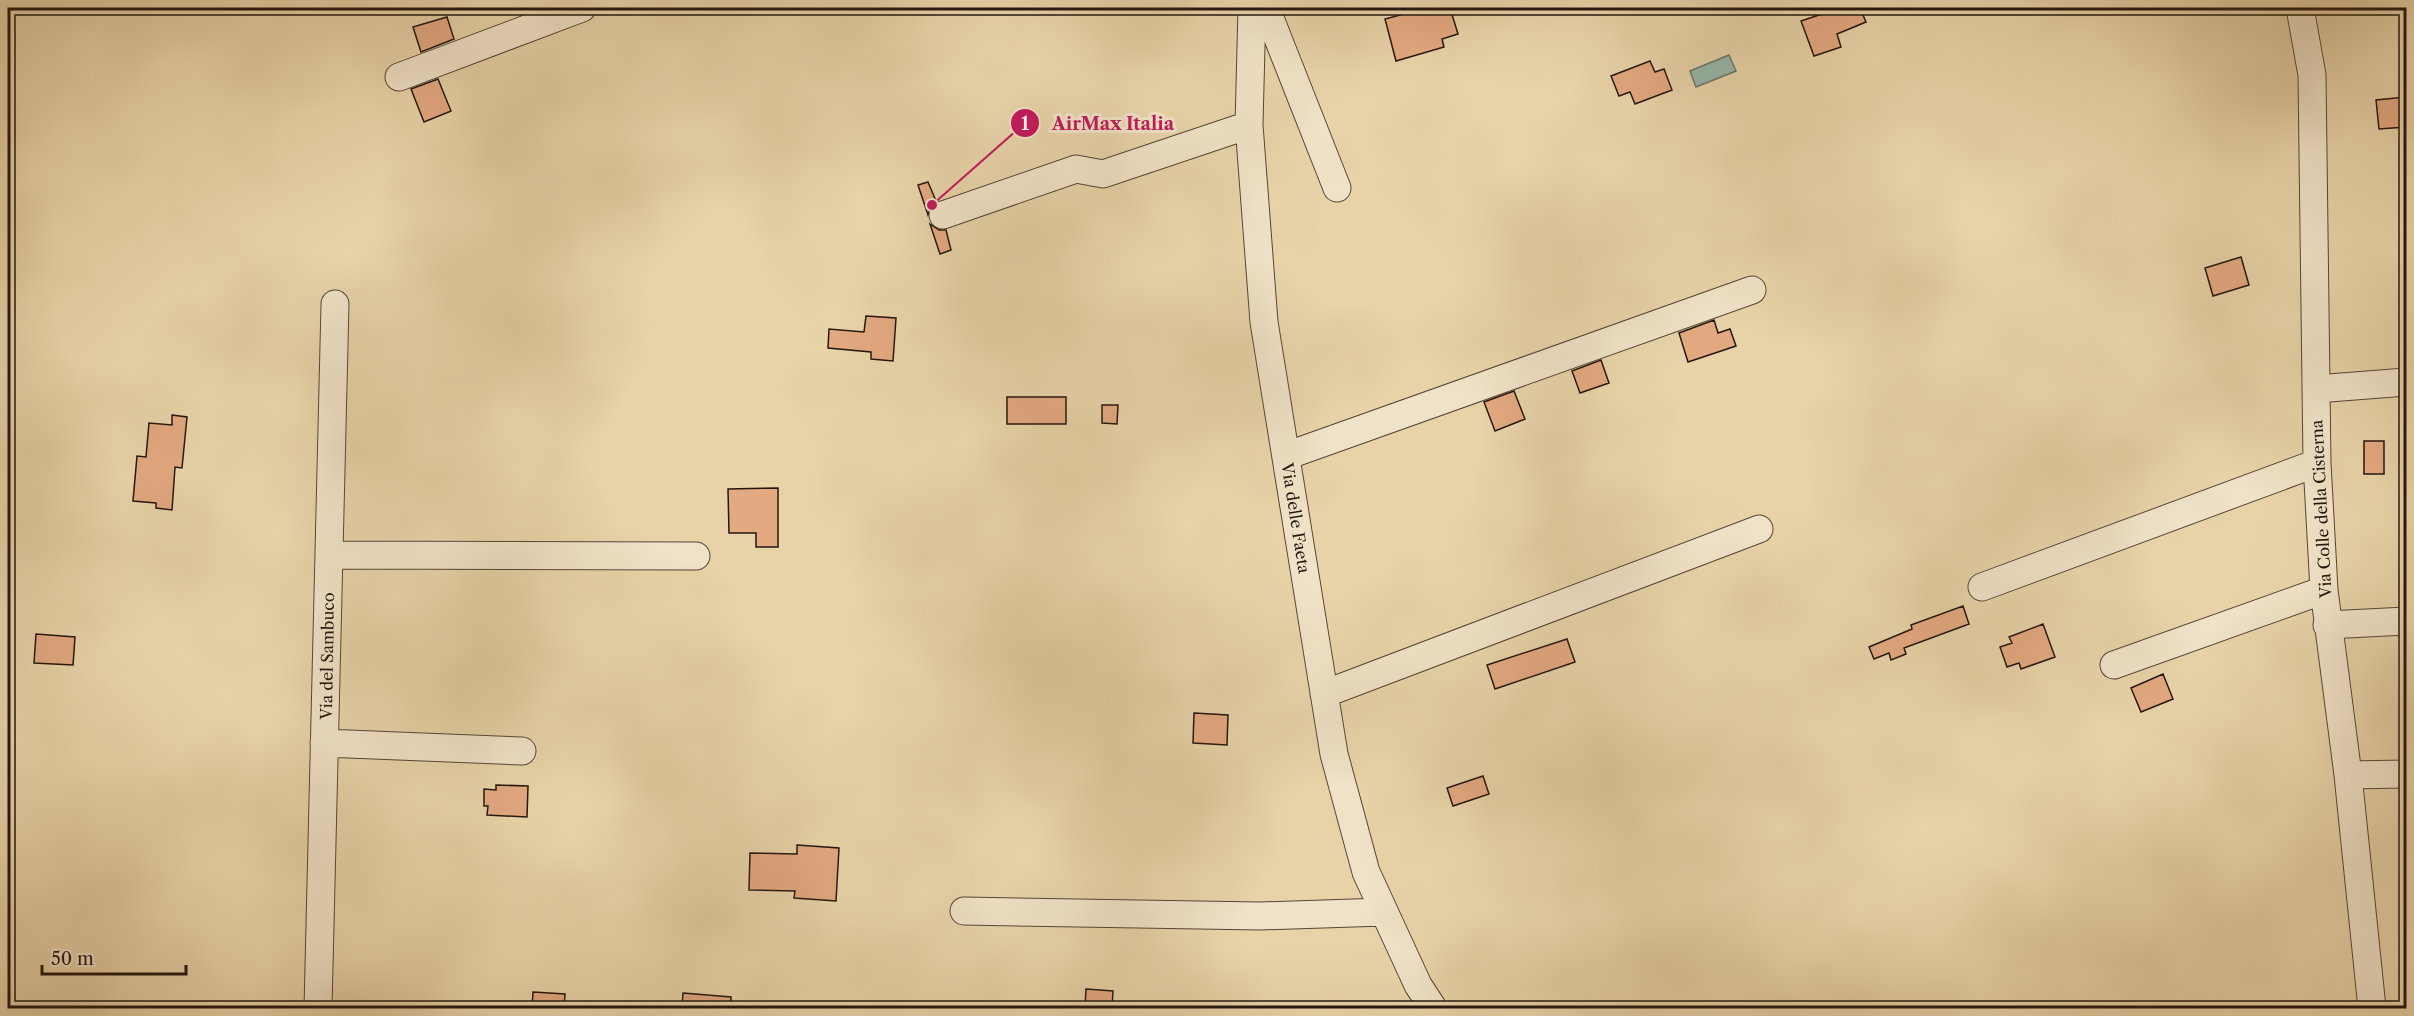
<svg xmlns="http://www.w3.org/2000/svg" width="2414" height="1016" viewBox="0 0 2414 1016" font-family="'Libre Caslon Text',serif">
<rect width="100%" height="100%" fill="#e8d3a9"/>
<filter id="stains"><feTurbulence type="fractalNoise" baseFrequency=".00333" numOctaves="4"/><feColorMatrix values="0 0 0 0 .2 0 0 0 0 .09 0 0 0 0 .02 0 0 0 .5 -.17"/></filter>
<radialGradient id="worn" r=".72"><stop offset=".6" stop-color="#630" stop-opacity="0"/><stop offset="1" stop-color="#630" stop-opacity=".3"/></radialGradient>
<path fill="#97b7ab" stroke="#69776d" stroke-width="1.5" d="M1729,55L1736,71L1696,87L1690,71Z"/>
<path fill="#e3a981" stroke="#241710" stroke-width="1.5" d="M1426,8H1432L1434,13L1450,8L1458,34L1442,39L1444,47L1396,61L1385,19Z
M1840,8H1860L1866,22L1837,34L1841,47L1814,56L1801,21Z
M447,17L454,39L421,52L413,27Z
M1650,61L1655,72L1664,69L1672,90L1635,104L1630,92L1619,96L1611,76Z
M438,79L451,111L424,122L411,89Z
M2406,97V127L2379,129L2376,100Z
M928,182L936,201L931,205L928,215L918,185Z
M930,224L939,230H946L951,250L940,254Z
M2241,257L2249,285L2213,296L2205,268Z
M866,316L896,318L893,361L871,359V352L828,348L829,329L864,332Z
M1714,320L1718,333L1730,329L1736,346L1688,362L1679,333Z
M1601,360L1609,383L1580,393L1572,371Z
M1514,391L1525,419L1495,431L1484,402Z
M1007,397H1066V424H1007Z
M1102,405H1118L1117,424L1102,423Z
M172,415L187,417L182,468L175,467L172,510L156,508V503L133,501L137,456L146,457L149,423L172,425Z
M2364,441H2384V474H2364Z
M778,488V547H756V533H729L728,489Z
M1963,606L1969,624L1904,648L1906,654L1891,660L1889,653L1874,659L1869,647L1912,629L1911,625Z
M2043,624L2055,657L2021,669L2019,663L2007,667L2000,647L2012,643L2009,637Z
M36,634L75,637L73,665L34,663Z
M1567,639L1575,662L1495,689L1487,665Z
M2163,674L2173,699L2141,712L2131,688Z
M1194,713L1228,715L1227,745L1193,743Z
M1483,776L1489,794L1453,806L1447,788Z
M496,785L528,786L527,817L487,815L488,806H484V789L496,790Z
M797,845L839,848L836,901L794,898L795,891L749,890L750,853L797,854Z
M1086,989L1113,991L1112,1008H1085Z
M533,992L565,994L564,1008H532Z
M683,993L731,997V1008H682Z"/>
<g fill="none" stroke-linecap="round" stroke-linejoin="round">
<defs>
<path id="minor" d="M1252,8L1249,125L1264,322L1334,754L1366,872L1418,985L1433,1008
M1266,8L1337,188
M2300,8L2312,75L2317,463L2324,590L2348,775L2372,1008
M399,77L582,8
M943,215L1076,169L1103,174L1249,125
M2316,389L2406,382
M1286,456L1752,290
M329,555L696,556
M1982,587L2317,463
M2327,625L2406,621
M2114,665L2324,590
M1324,694L1759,529
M324,743L522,751
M2348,775L2406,774
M964,911L1260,916L1384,912
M318,1008L335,304"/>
</defs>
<use href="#minor" stroke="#554636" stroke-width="29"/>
<use href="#minor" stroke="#f0e2c7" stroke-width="27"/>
</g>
<g text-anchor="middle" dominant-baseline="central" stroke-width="6" stroke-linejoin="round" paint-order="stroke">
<g font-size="16" fill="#241710" stroke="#f0e2c7">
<text transform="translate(2321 509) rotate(-93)">Via Colle della Cisterna</text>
<text transform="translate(1296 518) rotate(81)">Via delle Faeta</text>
<text transform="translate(327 656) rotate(-89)">Via del Sambuco</text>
</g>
</g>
<path fill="none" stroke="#c2185b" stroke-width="2" d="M932 205L1025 123"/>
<g fill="#c2185b" stroke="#f0e2c7" stroke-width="2">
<circle cx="932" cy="205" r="6"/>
<circle cx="1025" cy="123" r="15"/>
</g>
<g font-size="18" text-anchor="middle" font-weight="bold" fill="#fff">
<text x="1025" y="130">1</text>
</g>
<g font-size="18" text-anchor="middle" font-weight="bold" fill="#c2185b" stroke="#f0e2c7" stroke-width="6" stroke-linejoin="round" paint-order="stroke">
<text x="1113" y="130">AirMax Italia</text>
</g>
<rect width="2414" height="1016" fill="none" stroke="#e8d3a9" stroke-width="30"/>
<rect x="9" y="9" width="2396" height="998" fill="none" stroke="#241710" stroke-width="3"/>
<rect x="15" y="15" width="2384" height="986" fill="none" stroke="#241710" stroke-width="1.5"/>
<path d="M42 965v9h144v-9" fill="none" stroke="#241710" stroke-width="3"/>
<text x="51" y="965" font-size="18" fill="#241710" stroke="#f0e2c7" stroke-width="4.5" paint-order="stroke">50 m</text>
<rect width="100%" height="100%" filter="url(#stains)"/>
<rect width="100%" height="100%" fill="url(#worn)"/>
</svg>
